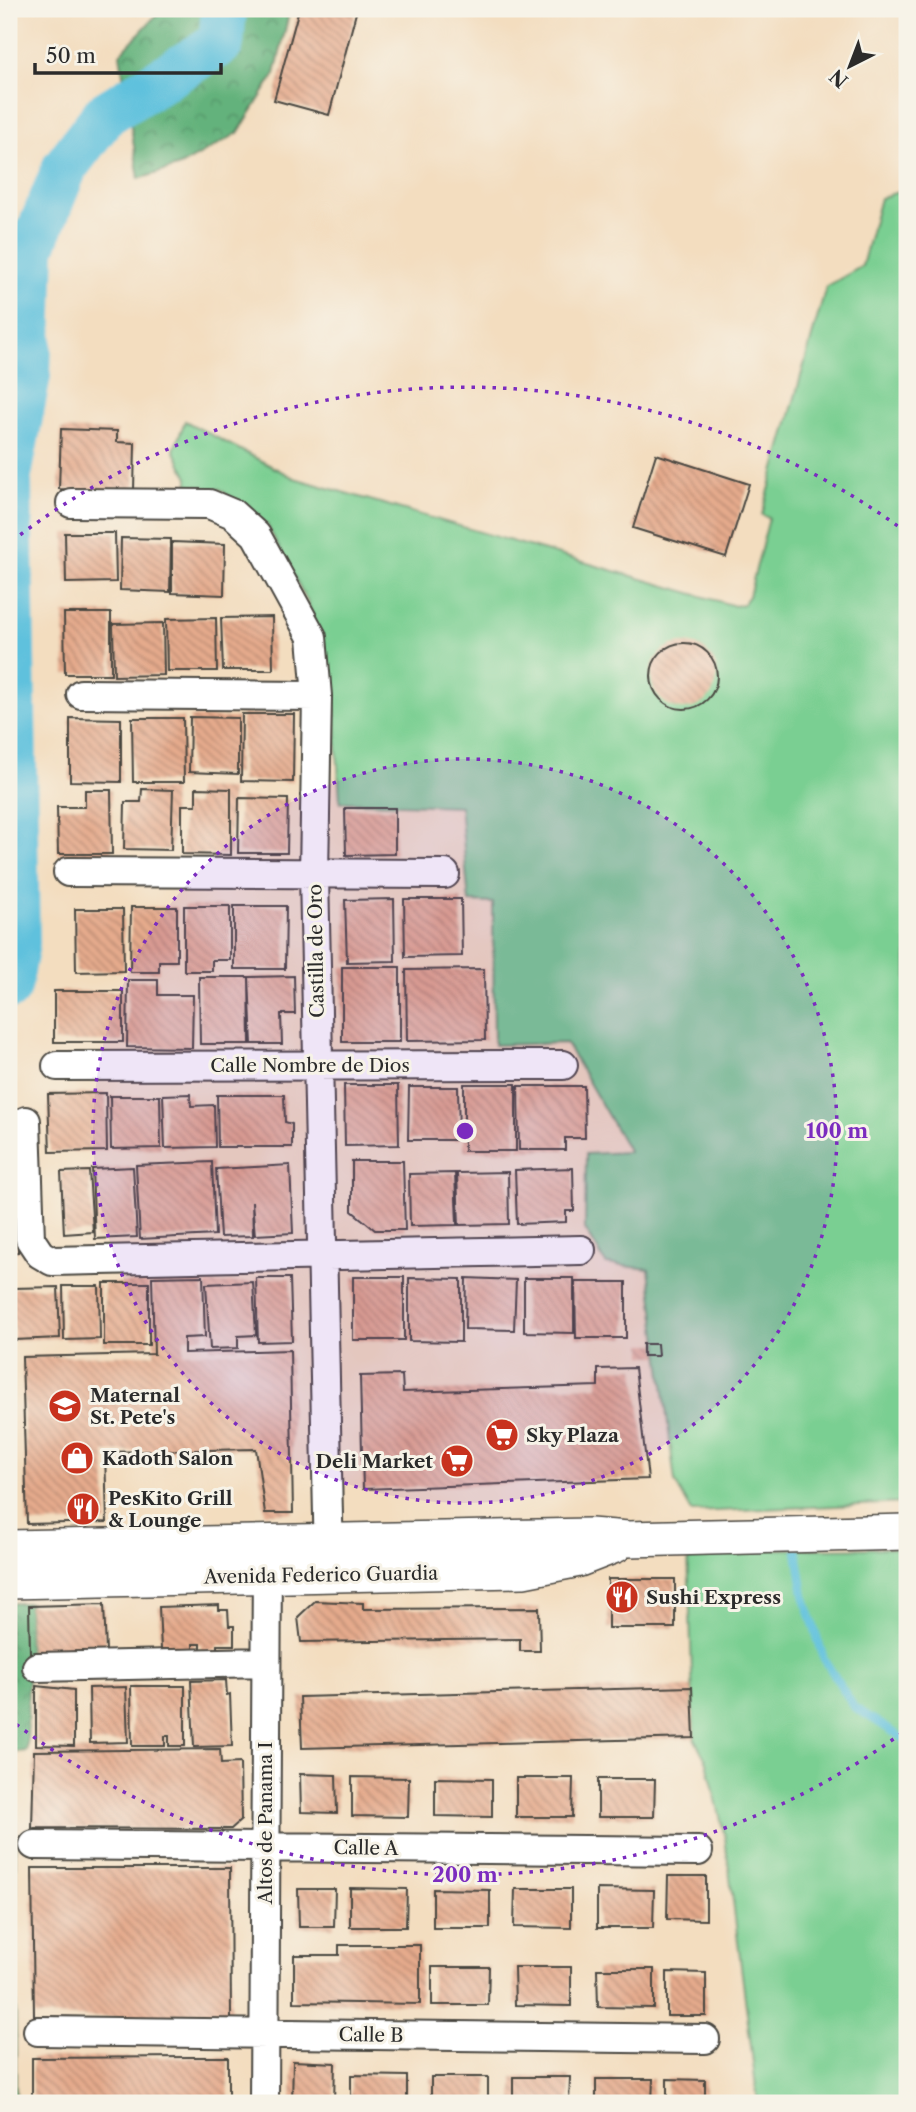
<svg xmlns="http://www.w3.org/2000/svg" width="916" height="2112" viewBox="0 0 916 2112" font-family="'Libre Caslon Text',serif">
<defs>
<pattern id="forest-crowns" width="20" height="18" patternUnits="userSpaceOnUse" patternTransform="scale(1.75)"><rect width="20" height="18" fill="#63b27c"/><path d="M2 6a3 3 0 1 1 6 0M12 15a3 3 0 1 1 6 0" fill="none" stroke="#529166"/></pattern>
<pattern id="building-back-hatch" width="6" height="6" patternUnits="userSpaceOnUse" patternTransform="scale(1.75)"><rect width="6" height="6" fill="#e5aa8c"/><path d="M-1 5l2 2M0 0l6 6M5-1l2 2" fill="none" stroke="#ba8b73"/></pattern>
</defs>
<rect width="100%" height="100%" fill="#f7f3e8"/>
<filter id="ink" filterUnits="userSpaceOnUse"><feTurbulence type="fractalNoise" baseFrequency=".0143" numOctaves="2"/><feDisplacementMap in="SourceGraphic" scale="14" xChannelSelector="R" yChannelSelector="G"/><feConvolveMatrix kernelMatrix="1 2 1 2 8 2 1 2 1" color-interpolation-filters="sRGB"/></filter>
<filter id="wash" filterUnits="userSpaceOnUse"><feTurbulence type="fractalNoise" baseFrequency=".00686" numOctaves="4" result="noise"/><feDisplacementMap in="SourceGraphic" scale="28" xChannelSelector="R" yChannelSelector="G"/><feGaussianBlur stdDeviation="1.57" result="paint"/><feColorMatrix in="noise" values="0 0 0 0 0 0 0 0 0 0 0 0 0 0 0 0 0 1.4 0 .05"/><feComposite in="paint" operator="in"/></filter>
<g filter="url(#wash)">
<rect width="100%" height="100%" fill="#f3ddbf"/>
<path fill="#7acf92" stroke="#527d5e" stroke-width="2" d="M907,189V1503L692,1512L675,1482L649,1269L606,1264L585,1229L586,1154L629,1152L566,1043L494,1045L493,903L469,902L460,806L340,802L333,675L307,601L267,525L220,489H188V478L174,450L185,421L294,478L735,606L743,604L749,596L769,518L762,515L826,287L862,266L880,198Z
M907,1548V2103H758L725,1837L707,1762L694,1738L688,1550Z"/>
<path fill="url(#forest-crowns)" stroke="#476e54" stroke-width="2" d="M162,9H290L275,74L238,133L180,166L139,179L120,54Z
M9,1603H29L27,1751L15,1752L16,2103H9Z"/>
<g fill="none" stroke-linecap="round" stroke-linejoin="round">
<path stroke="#5fc1dd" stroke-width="8" d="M797,1552L804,1595L824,1659L854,1707L907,1741"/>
<path stroke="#5fc1dd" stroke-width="46" d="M9,475L28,375L32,249L65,167L105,114L221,43L224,9
M9,483L17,943L9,987"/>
</g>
<g id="blocks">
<path fill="url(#building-back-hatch)" d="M299,9H357L329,115L274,100Z
M61,429L117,431V442L135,443L134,491L59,489Z
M656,454L749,484L726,557L633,528Z
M65,533H115L116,582L66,583Z
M121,538L171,539L170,592L120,590Z
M172,542L225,544L224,595L172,593Z
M64,613H111V674H65Z
M272,617L273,670H223L221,618Z
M216,618L217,671H167L166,619Z
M163,623L164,675L114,676L113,624Z
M651 676a33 33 0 1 1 66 0a33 33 0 1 1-66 0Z
M242,714H294L293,782L241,781Z
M190,717L238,718V774L189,772Z
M70,718L121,719V782L70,781Z
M132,718H183L184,782H133Z
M196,788L231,789V855L182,854V805H196Z
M142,789L173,790L171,850L124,849L125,802H141Z
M85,790H111L112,854H58L57,807H85Z
M239,798L288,799L287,853H238Z
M345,808H395V854L346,855Z
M394,899L395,961L347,962L345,900Z
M404,899H461L462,956L405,957Z
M184,906H230V960H212V971H184Z
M234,906H286L285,969H234Z
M131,907H177V961H159V972H130Z
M75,909H123L124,971L76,972Z
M342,967H400V1042H342Z
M484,969L485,1040L407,1041L406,970Z
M294,976L295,1014H281L282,1044H252L249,977Z
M199,977H249L250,1044H200Z
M128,980H158V995H193L192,1048L127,1047Z
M54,991H123V1042H54Z
M464,1084H516V1151H464Z
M344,1085H398L399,1145L345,1146Z
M518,1086H584L585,1138H565V1150H519Z
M409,1087H458L459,1140H408Z
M106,1093L107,1151L50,1152L48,1094Z
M190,1094L191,1106L214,1105L215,1147L165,1148L163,1095Z
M217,1095H284L285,1122L292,1124V1147H218Z
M110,1096H160L161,1148L111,1149Z
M9,1102H13L15,1146L9,1147Z
M9,1155H12L15,1202H9Z
M352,1161H403L405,1230H375L352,1211Z
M212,1162L215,1235L140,1239L136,1165Z
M290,1165L293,1233L255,1235L252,1202L253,1236L220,1237L216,1169Z
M133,1167L137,1237L95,1239L92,1169Z
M573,1168L574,1211H566V1222L517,1224L515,1170Z
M89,1171L93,1232L64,1234L61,1172Z
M508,1172L509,1224L459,1225L457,1173Z
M455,1173L457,1225L410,1226L409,1174Z
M15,1207L18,1252L9,1253V1208Z
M203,1276L205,1337L184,1338V1353L290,1350L293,1513H265L256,1449L105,1452L107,1522L27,1524L22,1357L154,1354L152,1277Z
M353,1277H404V1340H353Z
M256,1278H290L292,1341L258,1342Z
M409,1278L461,1279V1342L409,1341Z
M466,1278L516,1280L514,1330L465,1329Z
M524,1278H574V1333L524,1332Z
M253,1282L256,1335L238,1336V1348L210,1349L206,1284Z
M575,1282H626V1338H576Z
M104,1283H149V1345H104Z
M63,1286H99L100,1339L64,1340Z
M58,1287L60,1338L14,1340L12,1288Z
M643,1344H657L658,1356H643Z
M635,1368L648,1479L363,1489L360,1376L402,1375L403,1392L598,1386V1369Z
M608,1579H675V1628H608Z
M315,1601L363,1603V1609L539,1608L540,1651H520V1639L301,1642L298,1617Z
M104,1604L106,1651L30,1653L29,1606Z
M219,1605V1610H228L229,1626H234V1645H217V1650L201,1651V1644H193V1649H161L159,1607Z
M226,1680L227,1695L230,1694L232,1746L194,1747L191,1681Z
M36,1686L74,1690V1746L36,1745Z
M131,1686H185V1746H169V1736H165V1746H132Z
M126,1687L128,1742L90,1743L89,1688Z
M692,1687L694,1738L302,1748L300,1697Z
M220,1749L221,1764L240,1763L241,1820L231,1829L32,1828L34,1751Z
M300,1774L336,1775L337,1813L301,1812Z
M352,1777L409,1778L408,1817L352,1816Z
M435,1778L492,1779V1817L435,1816Z
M516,1778H573L572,1817H516Z
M598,1779H655L654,1817H598Z
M32,1868H230L231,2020L34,2016Z
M668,1876H706V1920L667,1919Z
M350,1888L407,1889L406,1927H350Z
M298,1889H335L334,1927H299Z
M433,1889L490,1890V1928H433Z
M515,1889H571V1928L514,1927Z
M597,1889L654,1890L653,1928H597Z
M339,1945H420V2004L294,2002V1955H339Z
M432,1967H489L488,2005H432Z
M514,1967H571V2006L515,2005Z
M597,1969H654V2008L598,2007Z
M667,1972L706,1973V2016H667Z
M190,2057H228V2103H32V2058Z
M293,2061L335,2063L334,2103H292Z
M351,2075L407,2076V2103H351Z
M431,2077H488V2103H431Z
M513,2077H570L569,2103H513Z
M596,2079H653L652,2103H596Z
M667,2079L705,2080V2103H667Z"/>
</g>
</g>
<g filter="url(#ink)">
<use href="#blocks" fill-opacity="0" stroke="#494641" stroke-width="2"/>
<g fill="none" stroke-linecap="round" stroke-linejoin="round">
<defs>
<path id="minor" d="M71,503L209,504L233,514L256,535L312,637L317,696L314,875L329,1562
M81,694L317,696
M68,872L445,874
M57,1066L563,1065
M26,1121L30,1239L40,1254L52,1261L581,1250
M37,1667L266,1662
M34,1845L698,1851
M38,2031L705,2039
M264,2103L267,1557"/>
<path id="tertiary" d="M9,1548L590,1536L628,1539L907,1532
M9,1581L523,1570L579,1559L615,1545"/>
</defs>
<use href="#minor" stroke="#494641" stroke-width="32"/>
<use href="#tertiary" stroke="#494641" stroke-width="38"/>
<use href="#minor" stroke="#fff" stroke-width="28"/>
<use href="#tertiary" stroke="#fff" stroke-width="35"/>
</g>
</g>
<circle cx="465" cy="1131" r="372" fill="#7b2cbf" fill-opacity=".12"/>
<g fill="none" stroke="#7b2cbf" stroke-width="3.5" stroke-dasharray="3.5 7">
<circle cx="465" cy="1131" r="372"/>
<path d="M902 1733A744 744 0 0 1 12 1721M12 541A744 744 0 0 1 902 529"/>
</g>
<defs>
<symbol id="school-disc" viewBox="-11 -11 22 22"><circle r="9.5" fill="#c8321e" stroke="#f7f3e8"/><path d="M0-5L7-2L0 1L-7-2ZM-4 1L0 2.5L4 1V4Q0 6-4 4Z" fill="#fff"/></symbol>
<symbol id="supermarket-disc" viewBox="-11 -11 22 22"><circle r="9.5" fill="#c8321e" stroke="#f7f3e8"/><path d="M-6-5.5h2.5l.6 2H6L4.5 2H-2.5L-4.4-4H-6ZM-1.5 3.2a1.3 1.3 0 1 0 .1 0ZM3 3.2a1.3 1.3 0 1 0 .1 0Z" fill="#fff"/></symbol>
<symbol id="shop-disc" viewBox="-11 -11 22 22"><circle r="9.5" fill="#c8321e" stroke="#f7f3e8"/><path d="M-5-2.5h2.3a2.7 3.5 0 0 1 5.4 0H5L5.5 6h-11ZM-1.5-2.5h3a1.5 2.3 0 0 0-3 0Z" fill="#fff"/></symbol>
<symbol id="restaurant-disc" viewBox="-11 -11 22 22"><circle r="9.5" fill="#c8321e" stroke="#f7f3e8"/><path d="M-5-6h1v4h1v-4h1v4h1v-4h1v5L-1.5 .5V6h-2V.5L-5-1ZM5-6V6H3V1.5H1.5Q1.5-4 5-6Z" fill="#fff"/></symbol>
</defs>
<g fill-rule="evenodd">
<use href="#school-disc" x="46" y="1387" width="38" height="38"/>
<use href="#supermarket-disc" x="483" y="1416" width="38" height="38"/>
<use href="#shop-disc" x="58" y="1439" width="38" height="38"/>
<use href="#supermarket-disc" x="438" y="1442" width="38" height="38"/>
<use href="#restaurant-disc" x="64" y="1490" width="38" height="38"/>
<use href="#restaurant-disc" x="603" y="1578" width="38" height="38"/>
</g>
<g text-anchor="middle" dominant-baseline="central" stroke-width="6" stroke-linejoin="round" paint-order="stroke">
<g font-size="19" fill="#2b2b2b" stroke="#f7f3e8">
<text transform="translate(316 951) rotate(-91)">Castilla de Oro</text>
<text x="310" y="1065">Calle Nombre de Dios</text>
<text transform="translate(321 1575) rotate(-1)">Avenida Federico Guardia</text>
<text transform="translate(265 1823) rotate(-90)">Altos de Panama I</text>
<text transform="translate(366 1848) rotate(1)">Calle A</text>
<text transform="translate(371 2035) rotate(1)">Calle B</text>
</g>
<g font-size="19" font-weight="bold" fill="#2b2b2b" stroke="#f7f3e8" text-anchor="start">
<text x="90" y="1395">Maternal<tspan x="90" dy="22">St. Pete's</tspan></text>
<text x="526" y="1435">Sky Plaza</text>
<text x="102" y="1458">Kadoth Salon</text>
<text x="433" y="1461" text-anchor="end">Deli Market</text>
<text x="108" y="1498">PesKito Grill<tspan x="108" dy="22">&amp; Lounge</tspan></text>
<text x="646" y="1597">Sushi Express</text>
</g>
</g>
<circle cx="465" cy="1131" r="10" fill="#7b2cbf" stroke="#f7f3e8" stroke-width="3.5"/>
<g font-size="21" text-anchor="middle" font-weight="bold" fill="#7b2cbf" stroke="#f7f3e8" stroke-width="6" stroke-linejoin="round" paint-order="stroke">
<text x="837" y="1138">100 m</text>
<text x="465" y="1882">200 m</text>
</g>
<rect width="916" height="2112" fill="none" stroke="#f7f3e8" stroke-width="35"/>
<g transform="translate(850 66) rotate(222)" stroke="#f7f3e8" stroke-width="5" paint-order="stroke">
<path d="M0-5L12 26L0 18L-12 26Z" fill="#2b2b2b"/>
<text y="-10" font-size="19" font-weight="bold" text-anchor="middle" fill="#2b2b2b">N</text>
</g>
<path d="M35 63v10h186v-10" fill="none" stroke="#2b2b2b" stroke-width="3.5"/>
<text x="46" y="63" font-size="21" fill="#2b2b2b" stroke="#f7f3e8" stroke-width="5" paint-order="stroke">50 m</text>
</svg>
